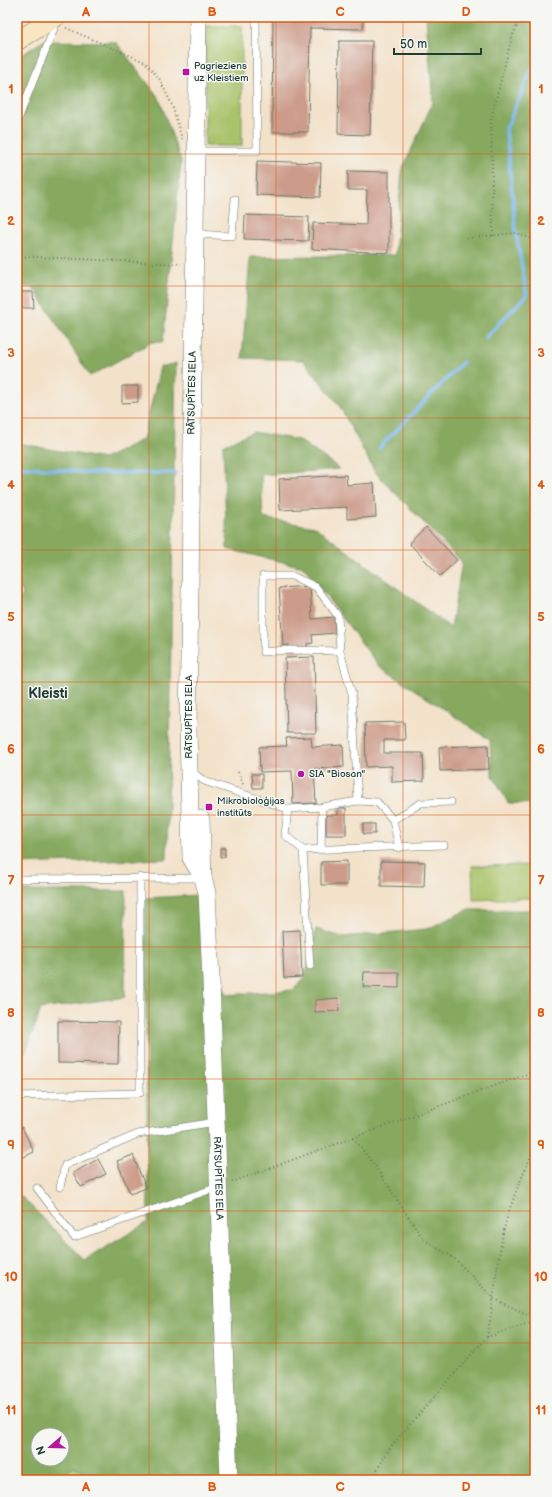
<svg xmlns="http://www.w3.org/2000/svg" width="552" height="1497" viewBox="0 0 552 1497" font-family="'Balsamiq Sans',sans-serif">
<rect width="100%" height="100%" fill="#f6f6f2"/>
<filter id="ink" filterUnits="userSpaceOnUse"><feTurbulence type="fractalNoise" baseFrequency=".025" numOctaves="2"/><feDisplacementMap in="SourceGraphic" scale="8" xChannelSelector="R" yChannelSelector="G"/><feConvolveMatrix kernelMatrix="1 2 1 2 8 2 1 2 1" color-interpolation-filters="sRGB"/></filter>
<filter id="wash" filterUnits="userSpaceOnUse"><feTurbulence type="fractalNoise" baseFrequency=".012" numOctaves="4" result="noise"/><feDisplacementMap in="SourceGraphic" scale="16" xChannelSelector="R" yChannelSelector="G"/><feGaussianBlur stdDeviation="0.9" result="paint"/><feColorMatrix in="noise" values="0 0 0 0 0 0 0 0 0 0 0 0 0 0 0 0 0 1.4 0 .05"/><feComposite in="paint" operator="in"/></filter>
<g filter="url(#wash)">
<rect width="100%" height="100%" fill="#f3e2ca"/>
<path fill="#a9c36a" stroke="#64804f" d="M205,26H242V146H205Z
M535,865V898L473,900L472,866Z
M74,1466L99,1480H57Z"/>
<path fill="#86a95e" stroke="#527349" fill-rule="evenodd" d="M426,17H535V804L508,803L492,774L490,740L379,666L304,567L227,549L223,445L253,432L299,440L340,469L261,475L263,518L315,527L451,628L462,562L375,472L339,405L303,360L242,358L250,257L395,255L402,170L433,102Z
M43,41L116,42L159,98L181,161L163,342H152L90,376L33,287H17V58Z
M176,363L167,859L17,864V603L23,594L17,582V443L104,459L143,439L160,367Z
M17,891H126L125,997L41,1009L26,1052H17Z
M198,895L226,995L293,990L305,978L316,929L342,937L427,929L467,910H535V1480H99L74,1466L57,1480H25L17,1473V1192L85,1260L148,1222L145,898ZM38,1435H62V1459H38Z"/>
<g fill="none" stroke-linecap="round" stroke-linejoin="round">
<path stroke="#7fb9f0" stroke-width="3.5" d="M485,338L527,295L516,233L506,129L535,61
M379,448L463,362
M17,466L91,473H175"/>
</g>
<g id="blocks">
<path fill="#cc9b8a" d="M273,17H363V29L310,28L308,132H272Z
M339,41H372L370,135L338,134Z
M257,161L321,163L320,197L256,195Z
M348,171L389,172V253L312,249L313,223L366,225L367,190H348Z
M245,215L309,217L308,241L244,239Z
M17,292H33L34,308H17Z
M122,386H138V402L122,403Z
M346,475L347,485L374,483L376,517L347,519V507L280,510L279,479Z
M426,527L457,560L440,576L409,543Z
M310,586L312,619L334,617L335,633L312,635L313,643L307,644V652L289,654V645L283,646L279,588Z
M314,657L316,733H287L285,658Z
M404,722L405,740H384V753H423L424,781L392,782V766L366,767L365,723Z
M311,737L312,747L343,745L344,767L314,769L316,803L293,804L292,771L260,772L259,747L287,746L286,738Z
M488,745L489,769L440,771L439,747Z
M252,774H262V788H253Z
M338,808H346V835H326V815H338Z
M363,824H375V834H363Z
M220,848H225V857H220Z
M347,861V885H321V862Z
M381,861L425,862L424,887L381,886Z
M300,930L302,977L284,978L282,931Z
M364,972H399V988L363,987Z
M338,998L339,1011L315,1012V1000Z
M58,1021L119,1022L118,1064L58,1063Z
M22,1127L34,1152L17,1160V1129Z
M133,1155L146,1188L130,1194L117,1161Z
M98,1159L106,1174L81,1187L73,1173Z"/>
</g>
</g>
<g filter="url(#ink)">
<use href="#blocks" fill-opacity="0" stroke="#697768" stroke-width="1"/>
<g fill="none" stroke-linecap="round" stroke-linejoin="round">
<defs>
<path id="service" d="M17,122L57,21
M196,151H257L256,17
M195,234L232,236L235,199
M263,576H292L316,587L338,616L340,651L286,650L263,652Z
M191,771L204,781L288,809L322,807L358,801L352,694L340,651
M358,801L377,802L393,820L421,803L451,802
M288,809L285,835L303,850L444,845
M393,820L399,848
M303,850L310,966
M321,850L322,807
M17,879L201,878
M17,1096L140,1093V877
M60,1187L65,1165L138,1134L216,1122
M37,1188L74,1237L218,1187"/>
<g id="tertiary">
<path d="M198,17L188,729L191,858L203,878"/>
<path id="s1" d="M201,819L203,878L207,893L211,980L229,1480"/>
</g>
<path id="secondary" d="M17,41L56,17"/>
</defs>
<use href="#service" stroke="#697768" stroke-width="8"/>
<use href="#tertiary" stroke="#697768" stroke-width="18"/>
<use href="#secondary" stroke="#697768" stroke-width="20"/>
<path stroke="#697768" stroke-width="2" stroke-dasharray="1 3" stroke-linecap="butt" d="M17,18L19,17
M66,28L145,62L159,78L172,105L182,139
M493,236L491,119L512,37L521,17
M467,238L516,233L535,240
M17,256L181,264
M238,772L243,784
M353,1138L373,1163L423,1239L455,1259L494,1299L535,1318
M232,1182L535,1071
M487,1337C494,1302 496,1268 503,1234C509,1204 523,1175 535,1147
M371,1480L391,1446L487,1337L535,1321"/>
<use href="#service" stroke="#fff" stroke-width="7"/>
<use href="#tertiary" stroke="#fff" stroke-width="17"/>
<use href="#secondary" stroke="#f9e7c3" stroke-width="19"/>
</g>
</g>
<path fill="none" stroke="#de580e" stroke-width="1" stroke-opacity="0.55" d="M149,17V1480M276,17V1480M403,17V1480M17,154H535M17,286H535M17,418H535M17,550H535M17,682H535M17,815H535M17,947H535M17,1079H535M17,1211H535M17,1343H535"/>
<g fill="#b5179e" stroke="#f6f6f2" stroke-width="1.5">
<rect x="182" y="68" width="8" height="8" rx="2"/>
<circle cx="301" cy="774" r="4"/>
<rect x="205" y="803" width="8" height="8" rx="2"/>
</g>
<g text-anchor="middle" dominant-baseline="central" stroke-width="3" stroke-linejoin="round" paint-order="stroke">
<g font-size="10" fill="#1f3d34" stroke="#f6f6f2" text-anchor="start">
<text x="194" y="66">Pagrieziens<tspan x="194" dy="12">uz Kleistiem</tspan></text>
<text x="309" y="774">SIA "Biosan"</text>
<text x="217" y="801">Mikrobioloģijas<tspan x="217" dy="12">institūts</tspan></text>
</g>
<g font-size="10" fill="#1f3d34" stroke="#f6f6f2">
<text transform="translate(192 393) rotate(-89)">RĀTSUPĪTES IELA</text>
<text transform="translate(189 717) rotate(-90)">RĀTSUPĪTES IELA</text>
<text stroke="none"><textPath href="#s1" startOffset="360">RĀTSUPĪTES IELA</textPath></text>
</g>
<g font-size="14" font-weight="bold" fill="#1f3d34" stroke="#f6f6f2">
<text x="48" y="693">Kleisti</text>
</g>
</g>
<rect width="552" height="1497" fill="none" stroke="#f6f6f2" stroke-width="44"/>
<g transform="translate(50 1447) rotate(250)"><circle r="19" fill="#f6f6f2" stroke="#a0aca6"/>
<path d="M0-3L7 15L0 10L-7 15Z" fill="#b5179e"/>
<text y="-6" font-size="11" font-weight="bold" text-anchor="middle" fill="#1f3d34">N</text>
</g>
<path d="M394 48v6h87v-6" fill="none" stroke="#1f3d34" stroke-width="2"/>
<text x="400" y="48" font-size="12" fill="#1f3d34" stroke="#f6f6f2" stroke-width="3" paint-order="stroke">50 m</text>
<rect x="22" y="22" width="508" height="1453" fill="none" stroke="#de580e" stroke-width="1.5"/>
<g font-size="13" text-anchor="middle" font-weight="bold" fill="#de580e">
<text x="86" y="16">A</text>
<text x="212" y="16">B</text>
<text x="340" y="16">C</text>
<text x="466" y="16">D</text>
<text x="11" y="93">1</text>
<text x="541" y="93">1</text>
<text x="11" y="225">2</text>
<text x="541" y="225">2</text>
<text x="11" y="357">3</text>
<text x="541" y="357">3</text>
<text x="11" y="489">4</text>
<text x="541" y="489">4</text>
<text x="11" y="621">5</text>
<text x="541" y="621">5</text>
<text x="11" y="753">6</text>
<text x="541" y="753">6</text>
<text x="11" y="885">7</text>
<text x="541" y="885">7</text>
<text x="11" y="1017">8</text>
<text x="541" y="1017">8</text>
<text x="11" y="1149">9</text>
<text x="541" y="1149">9</text>
<text x="11" y="1281">10</text>
<text x="541" y="1281">10</text>
<text x="11" y="1414">11</text>
<text x="541" y="1414">11</text>
<text x="86" y="1491">A</text>
<text x="212" y="1491">B</text>
<text x="340" y="1491">C</text>
<text x="466" y="1491">D</text>
</g>
</svg>
